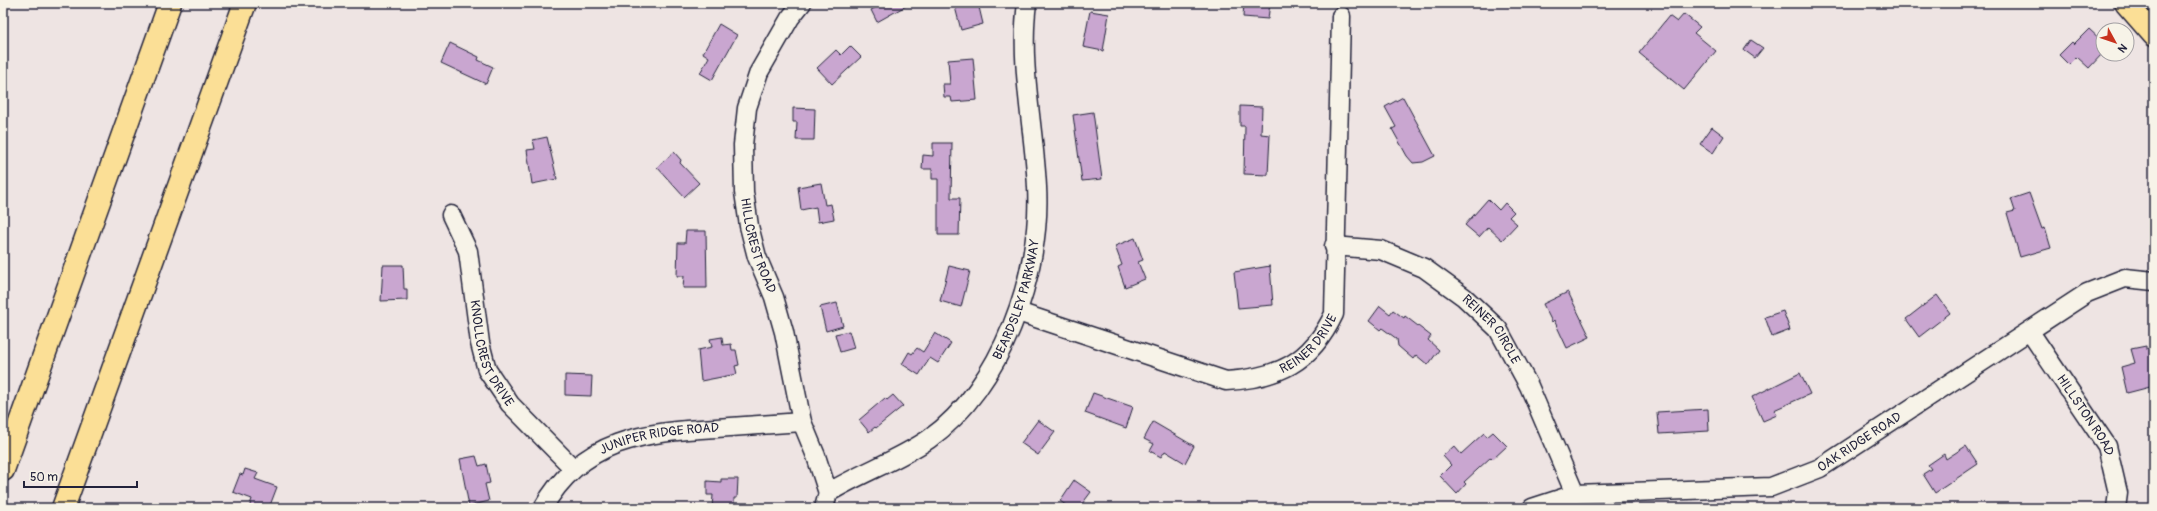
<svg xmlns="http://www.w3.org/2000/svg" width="2157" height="511" viewBox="0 0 2157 511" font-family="Pangolin,sans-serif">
<rect width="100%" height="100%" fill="#eee4e3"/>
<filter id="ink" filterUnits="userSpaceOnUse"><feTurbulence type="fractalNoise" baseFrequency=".025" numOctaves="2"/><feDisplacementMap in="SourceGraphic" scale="8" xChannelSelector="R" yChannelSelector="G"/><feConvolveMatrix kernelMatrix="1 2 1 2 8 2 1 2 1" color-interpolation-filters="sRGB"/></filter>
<g filter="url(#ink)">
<path fill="#c9a6d0" stroke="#22223b" d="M884,3H911L877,22L871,10Z
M954,3H978L983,24L961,30Z
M1244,3H1270L1268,19L1243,17Z
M1090,11L1109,14L1103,51L1083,47Z
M1684,14L1700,27L1694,33L1716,51L1684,90L1639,53L1669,16L1677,22Z
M719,24L737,35L712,80L700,73L709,57L703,53Z
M2089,29L2103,42V53L2089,68L2077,57L2069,65L2059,55L2072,42L2074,44Z
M1751,40L1763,48L1755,58L1744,50Z
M450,43L479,57L478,60L493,67L486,84L441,63Z
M850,46L861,57L832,84L817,68L836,50L841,55Z
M973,58L977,100L952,102L951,97H944L943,84H950L948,60Z
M1403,97L1435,156L1423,162L1413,163L1407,156L1392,129L1396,127L1385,107Z
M1240,106L1262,107L1261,134L1270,135L1268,175L1244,174L1245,126H1240Z
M793,108L815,109L814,140H796L797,122H793Z
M1093,112L1102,179L1082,181L1073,115Z
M1712,127L1724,136L1713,153L1700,144Z
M547,137L557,179L532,184L527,150L535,149L533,140Z
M933,143H952L951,198H960L959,235H938V179H932V169H922L923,155L933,156Z
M674,152L681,160L680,163L699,183L684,197L657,167Z
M821,183L825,205L831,204L834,219L818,222L816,207L801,210L798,187Z
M2029,193L2042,229L2045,228L2051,248L2020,257L2007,213L2015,211L2011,199Z
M1488,199L1499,210L1505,203L1514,212L1509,217L1517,224L1502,240L1488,227L1479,237L1465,225Z
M686,231H706L707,288H683L684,276H677L678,243H685Z
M1135,238L1143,260L1138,262L1145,279L1125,287L1118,267L1122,265L1115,246Z
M383,265H403L404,289H407V300L381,301Z
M949,266L970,271L961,307L940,301Z
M1270,266L1273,305L1238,308L1234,272Z
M1568,292L1590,337L1567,348L1554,320L1552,322L1543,304Z
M1937,295L1950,313L1919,337L1906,319Z
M837,303L843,326L826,331L820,307Z
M1380,306L1390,314L1393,310L1404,318L1405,316L1431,336L1428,340L1439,350L1428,365L1416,355L1413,359L1398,346L1397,339L1382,328L1380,330L1369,321Z
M1783,311L1790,330L1772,337L1765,317Z
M849,331L854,348L840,352L835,334Z
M935,333L951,343L938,363L930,358L919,375L902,364L909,352L912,354L917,348L923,352Z
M722,337L723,345L731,344L732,350H736L739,365L735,366L737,374L701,381L698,350L712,347L710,339Z
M2146,346V349L2154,347V386L2127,393L2121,367L2135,363L2131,349Z
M1800,373L1810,394L1774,410L1777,415L1763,421L1752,397Z
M565,375L592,376L591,396L565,395Z
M1093,393L1133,407L1126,428L1085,413Z
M893,395L903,406L876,428L875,427L869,432L859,420L885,398L887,400Z
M1708,409L1709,431L1659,434L1657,412Z
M1038,420L1055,432L1038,455L1021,443Z
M1153,422L1194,446L1185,463L1165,451L1161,457L1150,451L1154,444L1144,439Z
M1493,432L1507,446L1493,459L1491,457L1464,482L1466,484L1457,494L1440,476L1451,465L1443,456L1454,446L1461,454L1484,433L1487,437Z
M1966,446L1978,464L1935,493L1923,474L1931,469L1928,465L1944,454L1946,459Z
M476,456L479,466L486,464L490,483L485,484L489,501L469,506L460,459Z
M245,469L258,473L255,479L277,487L269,508H249L252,499L233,492L240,474L243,475Z
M721,479H738L737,498H734V508H712L713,495H707V481L721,482Z
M1074,480L1091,492L1079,508H1070L1060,501Z"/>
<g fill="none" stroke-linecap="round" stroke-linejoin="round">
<defs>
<g id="minor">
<path id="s1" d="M802,3L790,18L759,72L747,108L743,145L744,192L749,226L757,257L774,297L784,332L802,422L816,456L828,493"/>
<path id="s2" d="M451,215L468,251L480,343L487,370L510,404L573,468"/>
<path id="s3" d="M1334,246L1381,250L1424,268L1464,297L1498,329L1529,386L1575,494"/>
<path id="s4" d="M1018,312L1226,381C1278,378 1311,363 1334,314L1341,16"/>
<path id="s5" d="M2030,332L2107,446L2118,493L2116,508"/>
<path id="s6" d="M543,508C581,439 645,432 716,428C745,426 773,424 802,422"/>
<path id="s7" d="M824,508L828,493C860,473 897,461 929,439C1001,388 1042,273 1037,187C1034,126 1019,64 1027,3"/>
<path id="s8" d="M1532,508L1575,494L1771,487L1820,468L2087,293L2125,278L2154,281"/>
</g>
<path id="major" d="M2126,3L2154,35"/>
<path id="highway" d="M3,470L170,3
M63,508L245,3"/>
</defs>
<use href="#minor" stroke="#22223b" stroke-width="21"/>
<use href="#major" stroke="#22223b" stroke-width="25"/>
<use href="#highway" stroke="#22223b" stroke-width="25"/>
<use href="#minor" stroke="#f7f3e8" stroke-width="18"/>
<use href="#major" stroke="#fbdf96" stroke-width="22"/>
<use href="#highway" stroke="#fbdf96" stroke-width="22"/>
</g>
</g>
<g text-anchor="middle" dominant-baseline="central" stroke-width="4" stroke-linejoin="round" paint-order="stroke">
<g font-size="13" fill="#22223b" stroke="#f7f3e8">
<text stroke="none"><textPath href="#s1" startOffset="259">HILLCREST ROAD</textPath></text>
<text stroke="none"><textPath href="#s7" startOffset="299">BEARDSLEY PARKWAY</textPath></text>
<text stroke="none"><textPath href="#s3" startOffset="186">REINER CIRCLE</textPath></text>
<text stroke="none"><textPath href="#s4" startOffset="314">REINER DRIVE</textPath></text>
<text stroke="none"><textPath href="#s2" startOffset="146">KNOLLCREST DRIVE</textPath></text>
<text stroke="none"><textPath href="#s5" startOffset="100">HILLSTON ROAD</textPath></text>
<text stroke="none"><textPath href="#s6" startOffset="143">JUNIPER RIDGE ROAD</textPath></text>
<text stroke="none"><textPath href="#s8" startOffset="341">OAK RIDGE ROAD</textPath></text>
</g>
</g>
<rect width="2157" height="511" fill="none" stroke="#f7f3e8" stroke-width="16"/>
<rect x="8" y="8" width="2141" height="495" fill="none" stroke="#22223b" stroke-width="1.5" filter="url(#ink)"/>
<g transform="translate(2115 42) rotate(130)"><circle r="19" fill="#f7f3e8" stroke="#a29fa3"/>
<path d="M0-3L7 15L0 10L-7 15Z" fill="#c8321e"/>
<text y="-6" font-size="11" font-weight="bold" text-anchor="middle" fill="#22223b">N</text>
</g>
<path d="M24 481v6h113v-6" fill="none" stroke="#22223b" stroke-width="2"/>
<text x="30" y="481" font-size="12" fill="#22223b" stroke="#f7f3e8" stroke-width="3" paint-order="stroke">50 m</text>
</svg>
